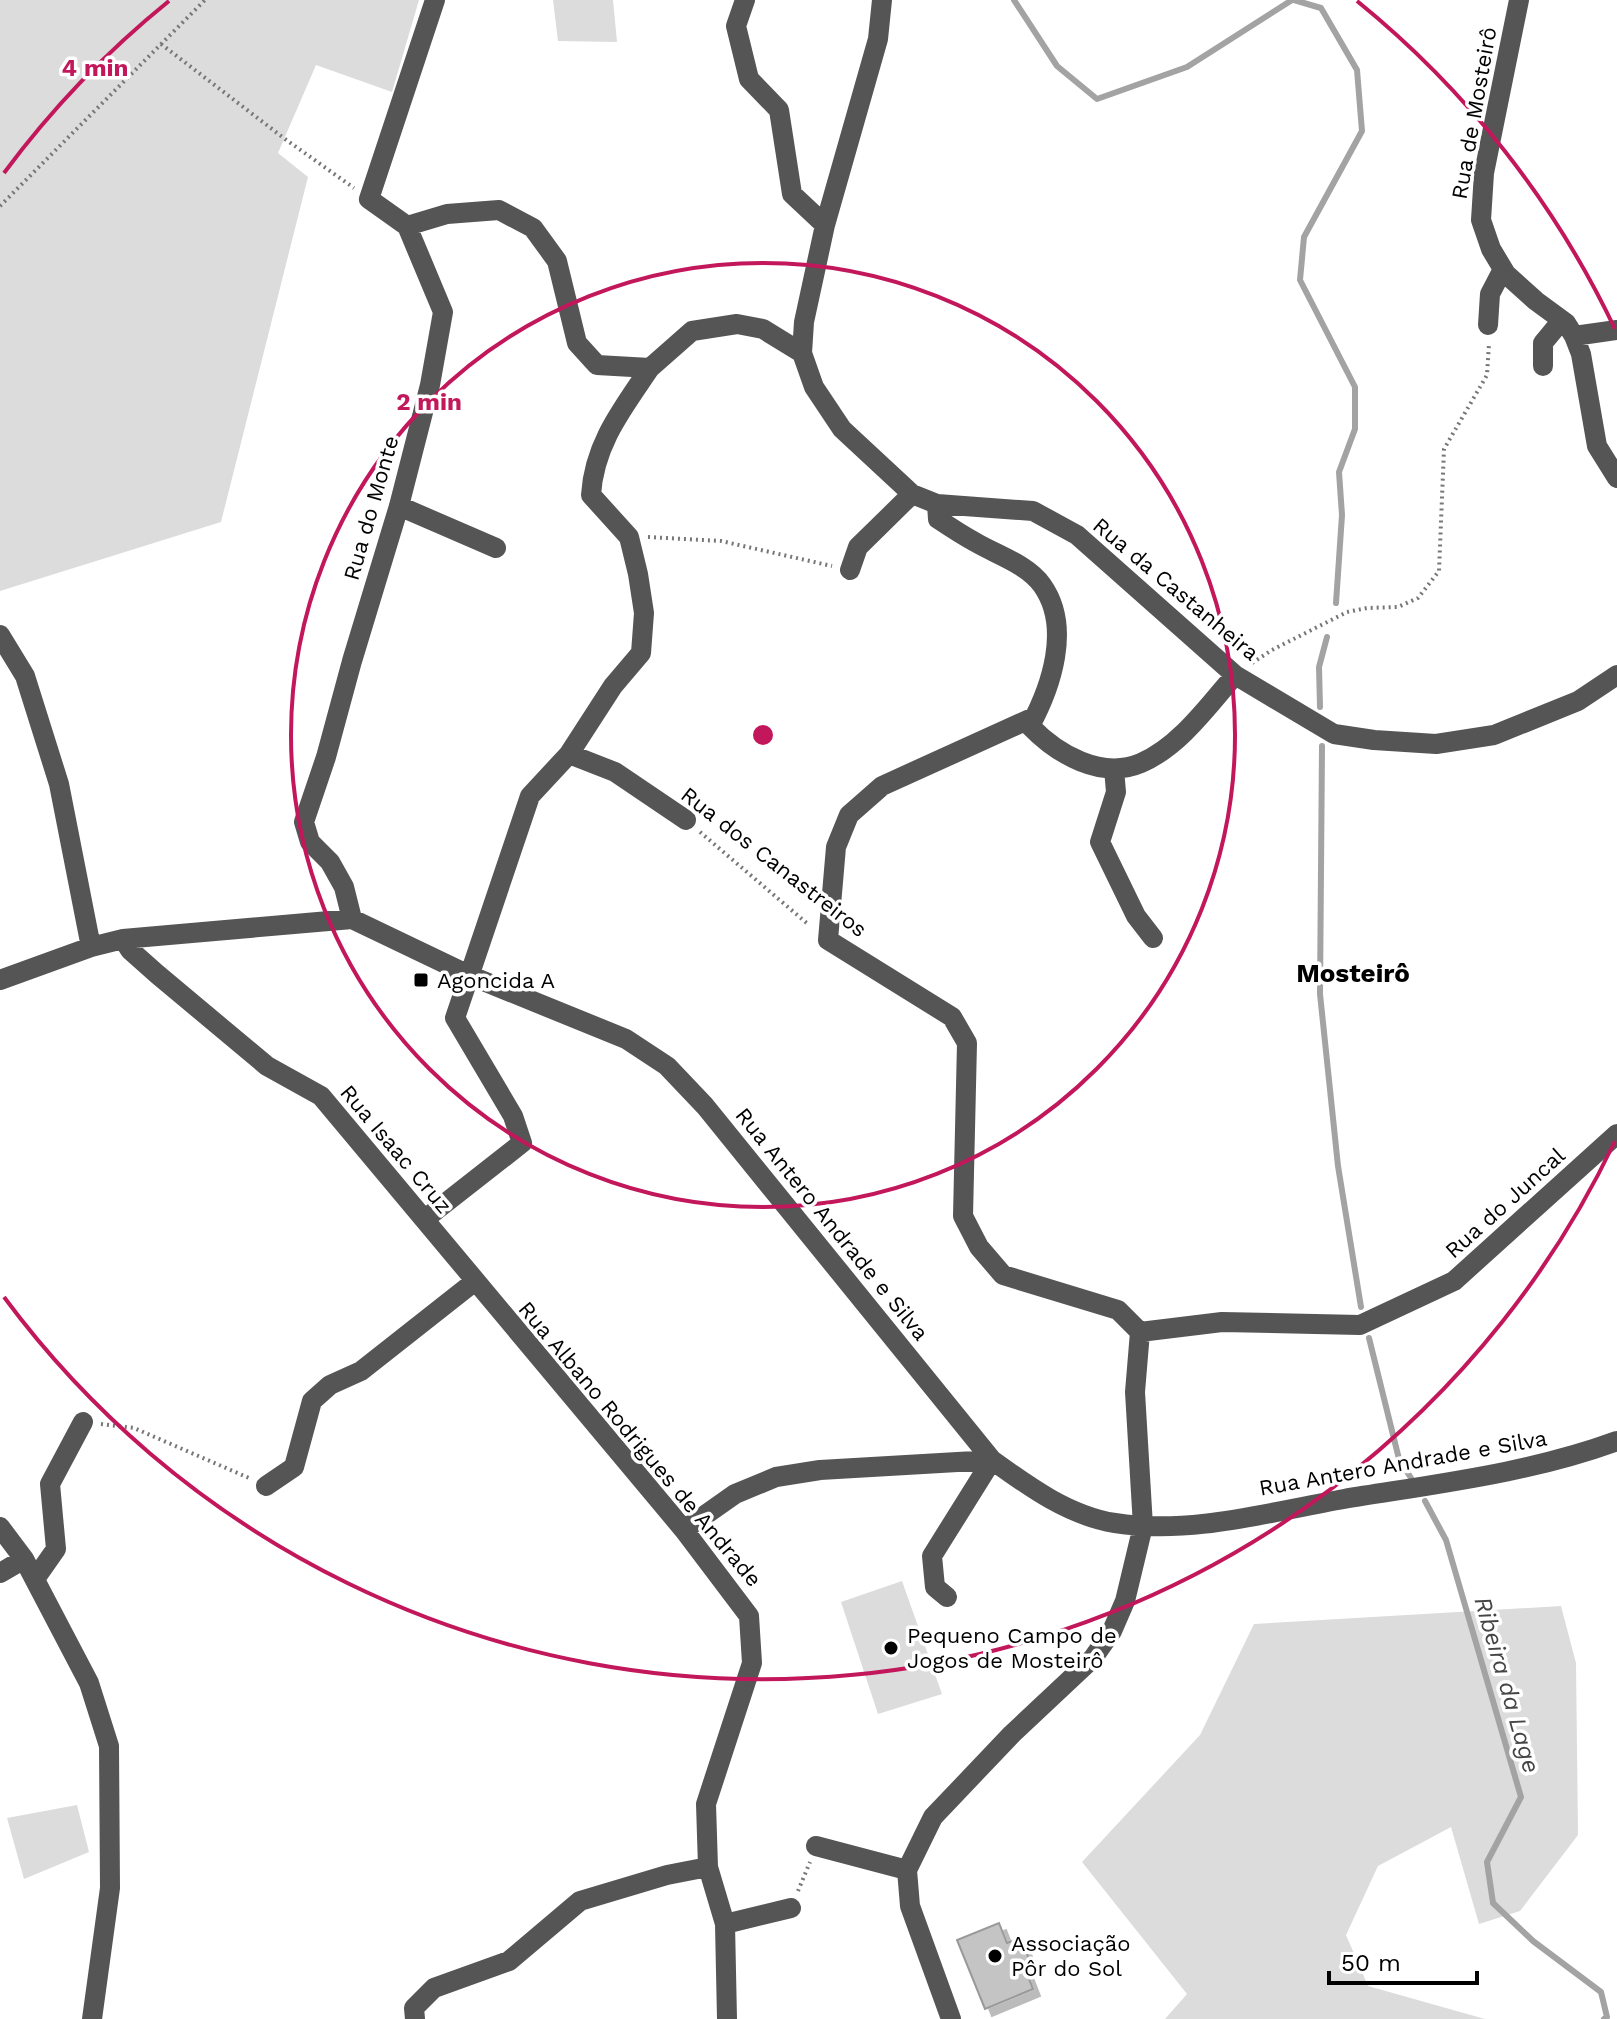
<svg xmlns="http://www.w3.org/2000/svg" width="1617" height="2019" viewBox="0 0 1617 2019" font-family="'Work Sans',sans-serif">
<defs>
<filter id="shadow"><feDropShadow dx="7" dy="7" stdDeviation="0" flood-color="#0004"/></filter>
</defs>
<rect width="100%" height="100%" fill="#fff"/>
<path fill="#dcdcdc" d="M0,0H419L392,92L316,65L278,153L308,177L221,522L0,591Z
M553,0H613L617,42L558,41Z
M902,1581L942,1694L878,1714L841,1602Z
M1561,1606L1576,1663L1578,1835L1520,1911L1479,1924L1451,1827L1378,1866L1346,1935L1368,1986L1485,2019H1165L1187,1994L1082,1862L1200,1735L1254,1624Z
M77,1805L89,1852L24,1879L7,1818Z"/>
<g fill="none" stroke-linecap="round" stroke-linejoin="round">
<path stroke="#a3a3a3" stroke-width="6" d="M1014,0L1057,66L1097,99L1187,67L1292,0
M1294,0L1321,8L1357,70L1362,131L1304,237L1300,280L1355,387V429L1339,472L1342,515L1336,603
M1320,707L1319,667L1327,637
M1322,746L1320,994L1338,1166L1361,1307
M1369,1338L1399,1459L1411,1478
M1425,1501L1446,1540L1521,1797L1487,1862L1493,1903L1533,1941L1601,1992L1607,2017L1604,2019"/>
</g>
<path fill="#c4c4c4" stroke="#999" stroke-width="2" filter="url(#shadow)" d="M999,1923L1007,1943L1020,1938L1033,1968L1026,1971L1033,1989L985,2009L957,1940Z"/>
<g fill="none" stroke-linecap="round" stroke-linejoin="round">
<path stroke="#777" stroke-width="4" stroke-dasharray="2 4" stroke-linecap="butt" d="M161,44L285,139L354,188
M0,206L205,0
M648,537L721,541L832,566
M1252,663L1272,650L1347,612L1367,608L1398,607L1418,598L1439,571L1444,449L1487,375L1489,344
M700,832L809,925
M101,1424L134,1428L249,1478
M798,1891L810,1862"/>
<path stroke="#555" stroke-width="20" d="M745,0L736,26L749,79L779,110L792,194L825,225
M882,0L878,39L825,225L804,322L802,353L814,387L842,429L912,494L937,504L1033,511L1077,535L1235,675L1334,734L1374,740L1436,744L1494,735L1578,701L1617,675
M1519,0L1484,173L1481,220L1491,249L1506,274L1536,301L1566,323L1574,336L1581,354L1597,446L1617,478
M407,226L447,214L499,210L533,228L557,261L577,343L597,365L650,368L692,331L737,324L763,329L802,353
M407,226L369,199L435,0
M1488,325L1490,294L1503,269
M1574,336L1617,330
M1543,366V343L1562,320
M937,504L938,519C950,527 962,535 975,542C997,555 1027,564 1042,585C1072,627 1051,687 1030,726C1057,754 1101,780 1141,763C1179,747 1209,705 1235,675
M399,506L496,548
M850,570L858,547L912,494
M0,635L25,676L59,784L91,947
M1034,717L882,786L849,815L836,847L828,940L952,1017L967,1043L963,1216L979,1247L1003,1275L1118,1310L1140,1332
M569,754L615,772L686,820
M1114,769L1116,792L1100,842L1136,916L1153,938
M352,919L344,887L330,862L310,842L304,822L326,757L352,661L399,506L430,385L443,312L407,226
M123,939L130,950L157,974L267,1066L321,1096L684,1530L749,1616L752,1663L706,1804L708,1867L725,1924L727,2019
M0,980L91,947L123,939L352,919L471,976L626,1039L667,1066L705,1106L992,1460C1028,1486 1069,1516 1115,1523C1191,1535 1269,1512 1344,1499C1435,1484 1530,1473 1617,1441
M425,1219L522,1143L513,1116L455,1018L530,796L569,754L613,686L641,653L644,613L638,574L629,537L591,495C594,444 623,408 650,368
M1140,1332L1222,1322L1360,1325L1454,1281L1617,1134
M266,1486L294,1467L312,1401L330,1385L361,1371L474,1282
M0,1527L24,1559L89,1683L109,1746L110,1888L92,2019
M684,1530L735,1494L776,1477L820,1470L992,1460
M0,1573L24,1559
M35,1579L56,1549L50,1484L83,1422
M947,1597L935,1587L932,1556L992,1460
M816,1846L907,1870
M725,1924L791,1908
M415,2019L414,2008L434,1988L509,1961L580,1901L667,1875L708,1867
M951,2019L910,1906L907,1870L933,1817L1012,1734L1093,1658L1112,1631L1125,1601L1143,1526L1135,1392L1140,1332"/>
</g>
<g fill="none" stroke="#c2185b" stroke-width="4">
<circle cx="763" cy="735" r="472"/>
<path d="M1615 1141A944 944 0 0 1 4 1297M4 173A944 944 0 0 1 169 1M1357 1A944 944 0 0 1 1615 329"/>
</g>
<g fill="#000" stroke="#fff" stroke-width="3">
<rect x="413" y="972" width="16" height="16" rx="4"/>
<circle cx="891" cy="1648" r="8"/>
<circle cx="995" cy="1956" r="8"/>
</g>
<g text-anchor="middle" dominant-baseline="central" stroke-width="7" stroke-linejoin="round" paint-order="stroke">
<g font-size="22" fill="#000" stroke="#fff">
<text transform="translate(1474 113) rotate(-80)">Rua de Mosteirô</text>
<text transform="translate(371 508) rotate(-74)">Rua do Monte</text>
<text transform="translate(1176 589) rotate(40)">Rua da Castanheira</text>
<text transform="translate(774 862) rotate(38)">Rua dos Canastreiros</text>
<text transform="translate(396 1149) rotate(50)">Rua Isaac Cruz</text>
<text transform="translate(1505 1203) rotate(-42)">Rua do Juncal</text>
<text transform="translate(832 1224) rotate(51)">Rua Antero Andrade e Silva</text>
<text transform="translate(640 1444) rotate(50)">Rua Albano Rodrigues de Andrade</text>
<text transform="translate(1403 1463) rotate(-10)">Rua Antero Andrade e Silva</text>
</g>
<g font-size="22" fill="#000" stroke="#fff" text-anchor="start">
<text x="437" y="980">Agoncida A</text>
<text x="907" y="1635">Pequeno Campo de<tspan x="907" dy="25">Jogos de Mosteirô</tspan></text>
<text x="1011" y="1943">Associação<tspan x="1011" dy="25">Pôr do Sol</tspan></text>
</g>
<g font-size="24" font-style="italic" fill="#444" stroke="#fff">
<text transform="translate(1507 1685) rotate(74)">Ribeira da Lage</text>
</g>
<g font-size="26" font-weight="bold" fill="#000" stroke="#fff">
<text x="1353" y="973">Mosteirô</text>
</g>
</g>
<circle cx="763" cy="735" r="12" fill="#c2185b" stroke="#fff" stroke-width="4"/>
<g font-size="24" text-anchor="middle" font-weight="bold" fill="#c2185b" stroke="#fff" stroke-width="7" stroke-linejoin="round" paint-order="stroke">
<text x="95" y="76">4 min</text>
<text x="429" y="410">2 min</text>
</g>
<path d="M1329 1971v12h148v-12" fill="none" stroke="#000000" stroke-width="4"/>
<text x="1341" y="1971" font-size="24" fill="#000000" stroke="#ffffff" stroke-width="6" paint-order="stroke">50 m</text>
</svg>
